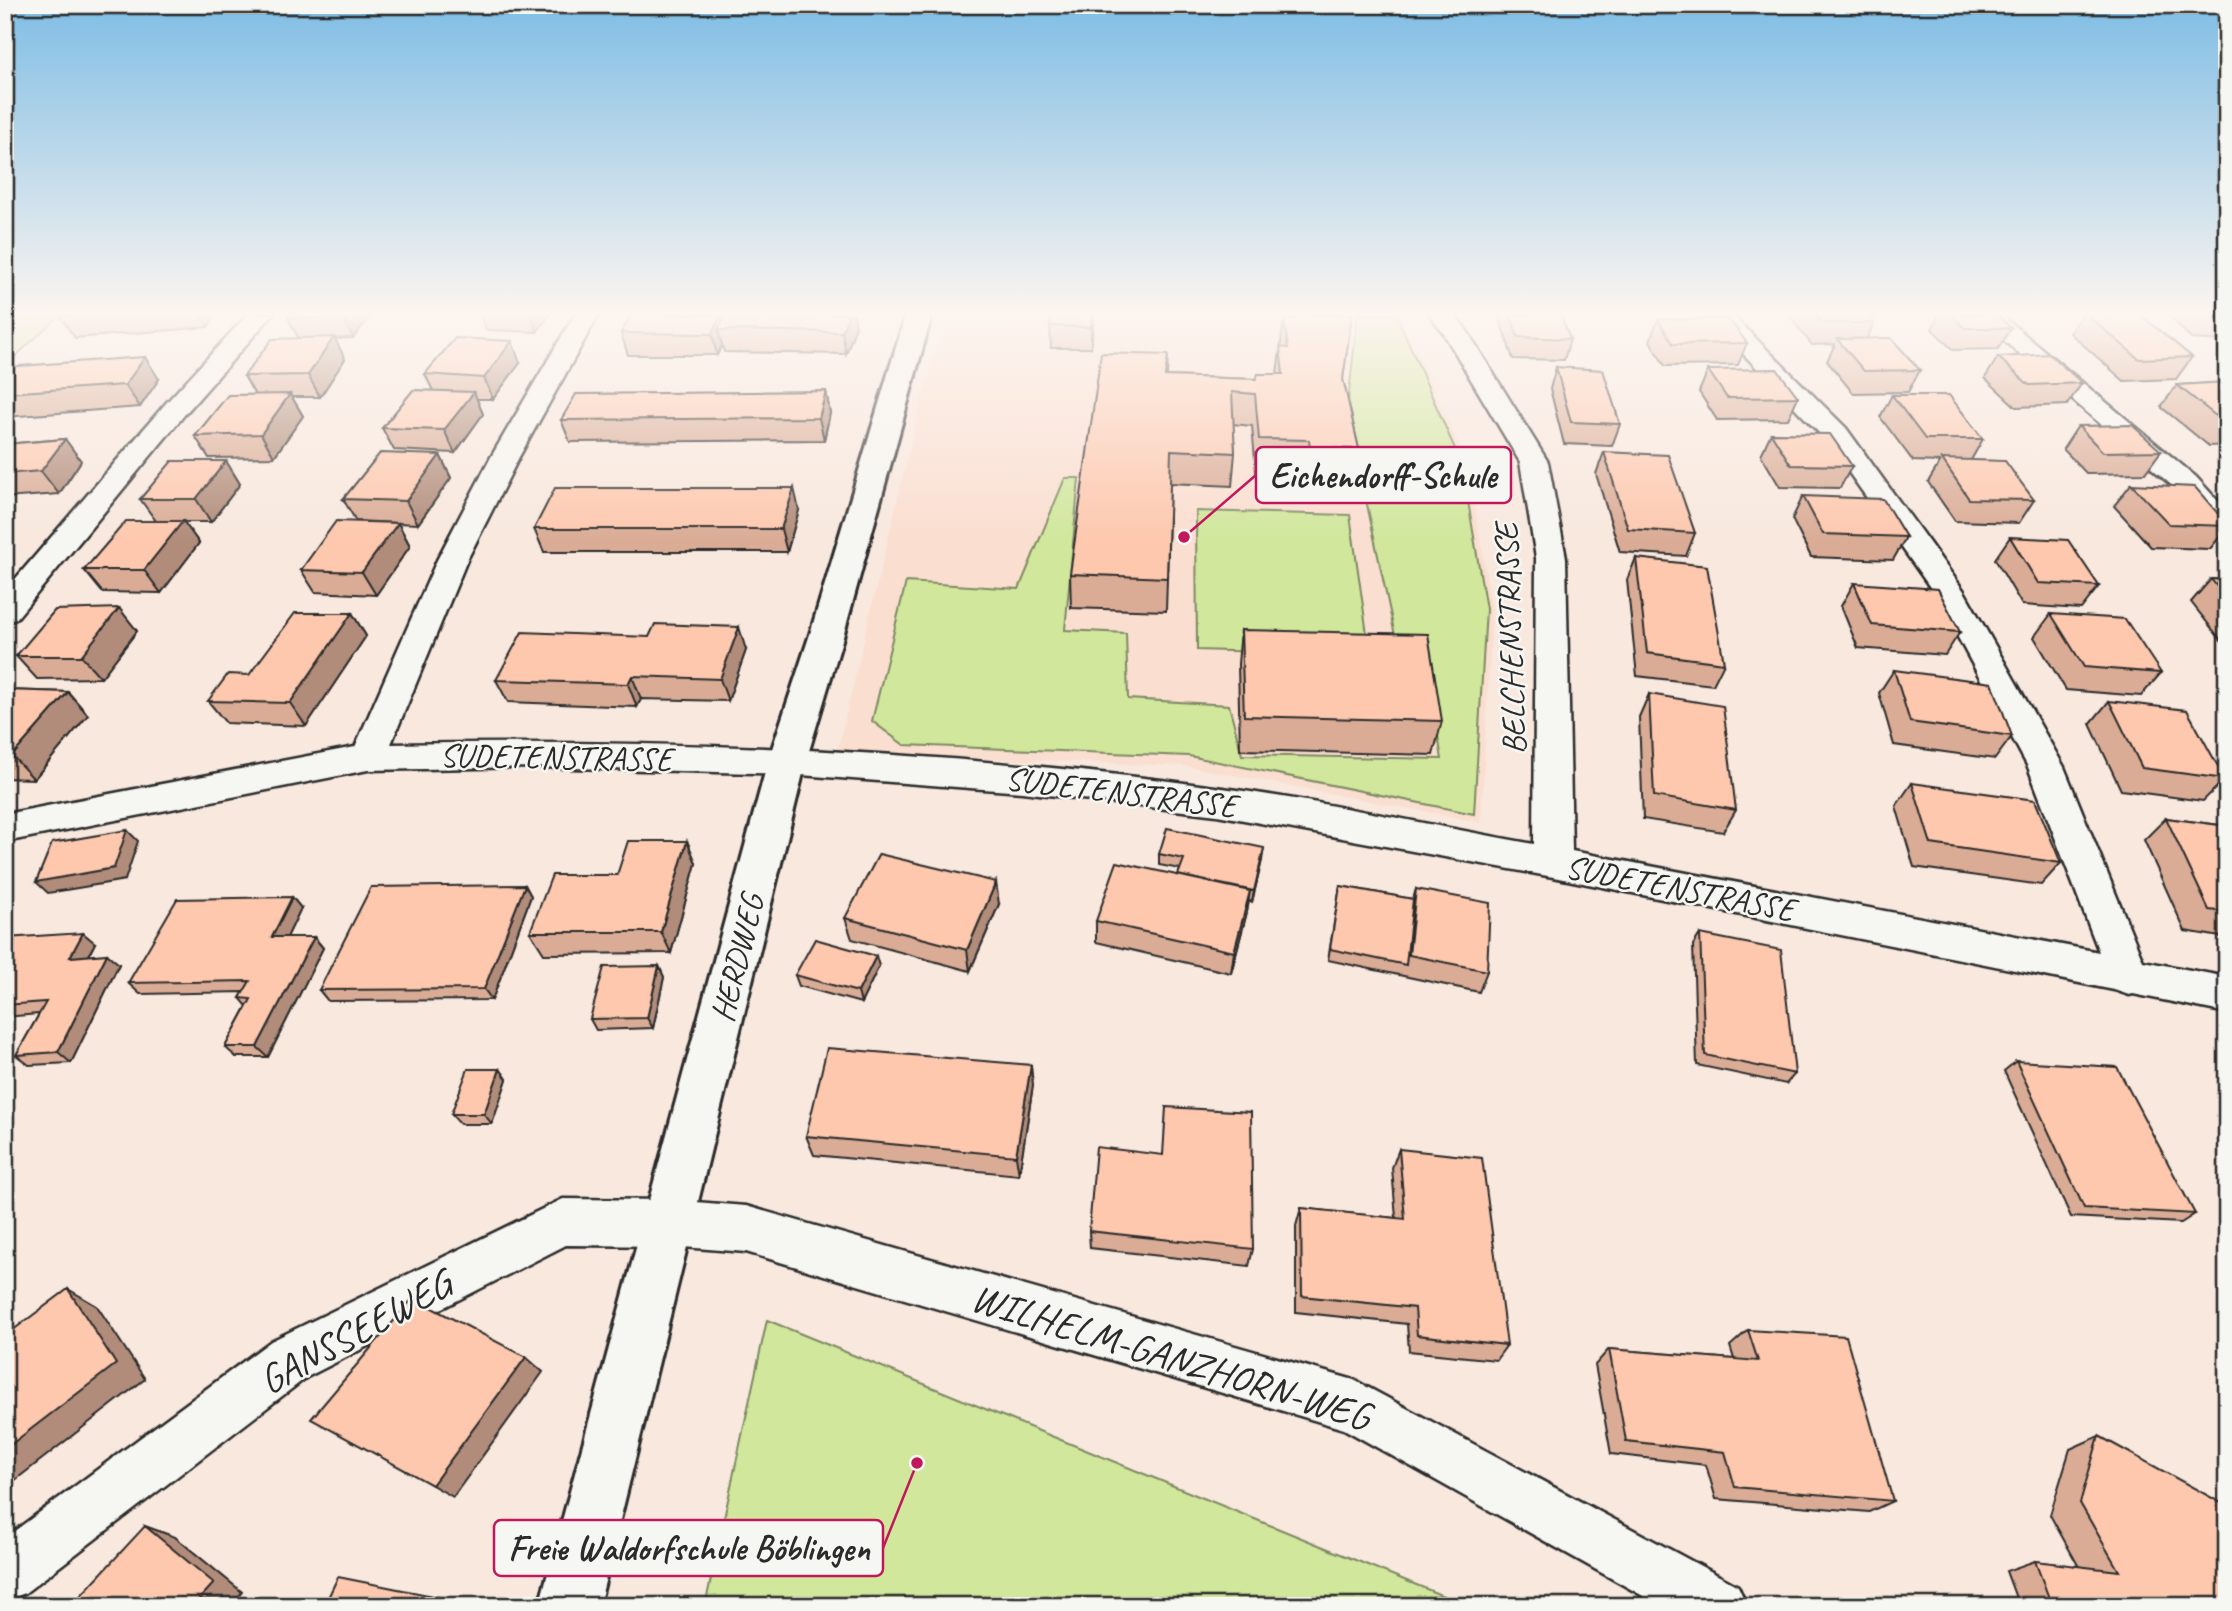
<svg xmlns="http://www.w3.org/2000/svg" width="2232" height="1611" viewBox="0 0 2232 1611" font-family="Caveat,sans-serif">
<rect width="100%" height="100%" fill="#f8e8de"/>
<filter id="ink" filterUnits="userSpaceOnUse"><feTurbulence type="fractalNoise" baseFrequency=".0143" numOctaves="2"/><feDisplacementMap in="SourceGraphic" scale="14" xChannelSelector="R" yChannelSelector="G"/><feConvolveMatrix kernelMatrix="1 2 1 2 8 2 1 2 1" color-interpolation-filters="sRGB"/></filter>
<g filter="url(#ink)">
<path fill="#faded0" d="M946,314H1401L1468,465L1492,609L1481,822L1186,766L837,753L921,401Z"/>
<path fill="#d0e79c" stroke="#7e8964" stroke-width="2" d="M5,314H61L5,366Z
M1358,314H1396L1462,465L1486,609L1474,814L1189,756L904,745L872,721L906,582L1019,589L1065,478H1079L1065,630L1126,633L1128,699L1229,705L1242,755L1442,759L1424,656L1399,654L1347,411Z
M1196,511L1350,515L1370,655L1197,650Z
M767,1320L1468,1606H705Z"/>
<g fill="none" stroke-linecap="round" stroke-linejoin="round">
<defs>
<path id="street" d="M248,314H273L185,414L16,619L5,622V591L167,402Z
M575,314H599L519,457L467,560L391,744C666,739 943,750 1215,787C1322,801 1428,825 1534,844L1536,558L1520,462L1444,334L1429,314H1454L1467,331L1548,462L1566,558L1572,851L2099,952L2028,767L1934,593L1826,440L1705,314H1731L1846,428L1964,591L2064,767L2143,961L2227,977V1013L2133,994L2129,995L2114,990L1553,877L1217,815L1022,792L787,774L535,767L368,770L5,842V814L355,747L437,560L491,457Z
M1973,314H2000L2196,477L2227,511V538L2217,535L2176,489Z
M563,1199L670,1200L746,1206L1354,1380L1738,1586L1747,1606H1661L1344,1429L746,1252L670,1246L566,1245L307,1377L25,1593L5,1601V1538L271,1341Z"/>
<path id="secondary" d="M906,314H932L843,637L806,761L599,1606H539L768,761L809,637Z"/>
</defs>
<use href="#street" stroke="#2b2b2b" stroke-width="5"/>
<use href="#secondary" stroke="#2b2b2b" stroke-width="6"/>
<use href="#street" fill="#f6f6f2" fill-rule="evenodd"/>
<use href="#secondary" fill="#f6f6f2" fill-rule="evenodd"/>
</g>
<path fill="#daac96" stroke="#2b2b2b" stroke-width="2" d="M62,314H216L208,327L75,338L60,316Z
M291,314H372L353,338L335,339L345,359L320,397H292L303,416L274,457L209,458L195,436L255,395L244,376L299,339L288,318Z
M480,314H550L537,332L486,330Z
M632,314H724L725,317L856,326L846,354L724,352L722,345L717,355H628L621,333Z
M1021,314H1094L1091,348H1051L1050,326L1052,315Z
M1289,314H1352L1343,379L1359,449L1353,481H1306L1304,473L1256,472L1252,426L1233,424L1235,453L1232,486L1170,483L1166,611L1071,608L1070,574L1168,355L1167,376L1256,379L1277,374L1284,319H1289Z
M1498,314H1560L1570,339L1564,360L1513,359Z
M1788,314H1867L1874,323L1867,338L1920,370L1908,392L1853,393L1827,361L1835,344L1812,345Z
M1939,314H1996L2011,328L1998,349L1953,350L1932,329Z
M2082,314H2139L2192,357L2176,379L2124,381L2070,333Z
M2168,314H2227V341L2191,339Z
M1658,319L1747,343L1738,365L1665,366L1650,341Z
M1998,357L2082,383L2067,405L2016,407L1985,378Z
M520,363L493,399H476L483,414L455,453L394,450L382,428L433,391L425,374Z
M5,367L159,379L140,407L5,417Z
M1556,367L1620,424L1612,446L1564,444L1550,389Z
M1708,370L1798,397L1788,419L1717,420L1699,392Z
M2227,382V445L2209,446L2161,407L2177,385Z
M826,391L830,413L824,440L570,442L561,420Z
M1892,395L1983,439L1971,460L2034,500L2019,523L1955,521L1928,482L1940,462L1913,461L1880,417Z
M2078,426L2161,451L2145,473L2087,474L2063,449Z
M1771,433L1852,466L1840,488L1780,487L1761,455Z
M65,439L81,461L59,494L5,498V444Z
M1604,452L1695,533L1686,556L1620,552L1596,474Z
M440,455L451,478L418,524L356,521L343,499Z
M226,461L240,484L211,522H184L199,543L161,593L102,592L84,570L156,521L140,499Z
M2131,484L2227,524V528L2210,549L2151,547L2114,506Z
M1803,496L1906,537L1893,560L1811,557L1792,519Z
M799,510L787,552H544L534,529Z
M398,523L410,546L376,595L315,592L301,570Z
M2010,537L2099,586L2081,609L2022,605L1995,559Z
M1636,558L1724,663L1713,685L1637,676L1627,580Z
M2211,579L2227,580V641L2221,640L2191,602Z
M1854,583L1960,632L1945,655L1858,648L1841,606Z
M119,608L137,631L101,678L37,679L16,656Z
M352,613L366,636L306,726L226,723L208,701Z
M2051,614L2161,673L2141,696L2066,690L2034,637Z
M1241,630L1442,721L1433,755L1240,750L1238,664Z
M746,650L728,701L641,699L637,707L508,702L496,680Z
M1894,670L2012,736L1995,759L1894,745L1879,693Z
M5,690L68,692L88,715L34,779L5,778Z
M1649,694L1736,810L1723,832L1643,819L1639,717Z
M2109,701L2225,779L2203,801L2121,790L2090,724Z
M1912,783L2061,863L2041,885L1914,867L1896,806Z
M2166,818L2227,826V938L2185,931L2144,840Z
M687,841L696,863L671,953L544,954L530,932L617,875Z
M1159,854L1262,860L1252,902L1249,901L1247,912L1231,973L1096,942V921L1178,875L1180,869L1159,865Z
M525,885L531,896L492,1000L328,1001L319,990Z
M1340,886L1413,899L1416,889L1487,971L1479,992L1328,960Z
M999,904L970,971L852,939L845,918Z
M301,908L287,937H314L323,948L268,1057H236L225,1047L247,1006L240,998L244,992L140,994L128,983Z
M1700,934L1795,1074L1786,1084L1697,1065L1693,945Z
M5,938L95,943L89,955L119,964L71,1063L29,1065L16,1055L39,1014L5,1017Z
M659,966L664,977L653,1028L596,1030L590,1019Z
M879,966L861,1003L799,986L795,975Z
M2016,1061L2195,1214L2181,1223L2071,1217L2004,1071Z
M500,1069L507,1079L492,1124H460L451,1114Z
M1033,1085L1019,1175L814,1155L806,1136Z
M1399,1149L1507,1345L1496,1360L1409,1351L1407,1324L1296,1312V1226L1301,1208L1396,1218L1392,1168Z
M1163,1155L1253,1249L1249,1266L1090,1248L1089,1231Z
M1748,1330L1893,1501L1869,1512L1716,1499L1706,1465L1611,1454L1595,1365L1609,1349L1734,1359L1730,1346Z
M2099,1436L2227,1606H2019L2006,1571L2035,1561L2079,1567L2050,1515L2070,1449Z"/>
<path fill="#b18c7a" stroke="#2b2b2b" stroke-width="2" d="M200,314H216L208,327Z
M345,314H372L353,338L343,317Z
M531,314H550L537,332Z
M721,314H724L728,330H718L722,345L717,355L712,334Z
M849,314H854L856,326L846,354L842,332Z
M1092,314H1094L1091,348V327Z
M334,337L345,359L320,397L308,375Z
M512,341L520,363L493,399L484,378Z
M145,357L159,379L140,407L125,385Z
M826,391L830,413L824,440L819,418Z
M474,392L483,414L455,453L444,430Z
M290,394L303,416L274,457L261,434Z
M65,439L81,461L59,494L41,471Z
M440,455L451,478L418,524L406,501Z
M226,461L240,484L211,522L196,499Z
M794,488L799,510L787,552L781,529Z
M183,521L199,543L161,593L144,570Z
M398,523L410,546L376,595L362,572Z
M119,608L137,631L101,678L81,656Z
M352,613L366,636L306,726L290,703Z
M739,627L746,650L728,701L720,679Z
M632,676L641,699L637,707L628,684Z
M68,692L88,715L34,779L12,756Z
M127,830L138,841L125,880L48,893L36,882Z
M687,841L696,863L671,953L661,932Z
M1264,848L1262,860L1252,902L1254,891Z
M996,882L999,904L970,971L967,950Z
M525,885L531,896L492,1000L484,989Z
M1250,891L1247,912L1231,973L1234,952Z
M292,897L301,908L282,948L272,937Z
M83,933L95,943L82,967L70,957Z
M314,937L323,948L268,1057L257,1047Z
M107,954L119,964L71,1063L58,1052Z
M876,956L879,966L861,1003L858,992Z
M659,966L664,977L653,1028L647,1018Z
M1031,1065L1033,1085L1019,1175L1016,1156Z
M500,1069L507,1079L492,1124L484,1114Z
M68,1289L97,1306L145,1379L5,1488V1449Z
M526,1357L543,1372L453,1497L432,1485Z
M145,1526L175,1537L242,1592L231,1606H193Z
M448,1599L465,1606H445Z"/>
<path fill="#fdc8ae" stroke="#2b2b2b" stroke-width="2" d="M62,314H88L60,316Z
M291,314H345L343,317L288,318Z
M632,314H721L712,334L621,333Z
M726,314H849L842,332L718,330Z
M1052,314H1092L1091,327L1050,326Z
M1294,314H1352L1343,379L1359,449L1310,448L1309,440L1259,439L1255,394L1232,392L1235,453L1171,450L1167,578L1070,574L1101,353L1168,355L1165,376L1256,379L1258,374H1283L1280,347L1288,348L1284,319H1294Z
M1510,314H1560L1570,339L1518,337Z
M1815,314H1867L1874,323H1822Z
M1950,314H1996L2011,328H1965Z
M2086,314H2139L2192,357L2139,359Z
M2203,314H2227V318L2206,317Z
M1658,319H1729L1747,343L1673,344Z
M334,337L308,375L244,376L272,339Z
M455,338L512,341L484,378L425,374Z
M1891,338L1920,370L1864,371L1837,339Z
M2049,354L2082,383L2029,385L1998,357Z
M145,357L125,385L5,393V367Z
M1556,367L1603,370L1620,424L1571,422Z
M1777,369L1798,397L1727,398L1708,370Z
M2227,382L2226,424L2177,385Z
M413,390L474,392L444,430L382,428Z
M826,391L819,418L561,420L576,394Z
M290,394L261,434L195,436L228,395Z
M1892,395H1949L1983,439H1925Z
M2132,425L2161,451L2103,452L2078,426Z
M1771,433L1830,434L1852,466L1791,465Z
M65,439L41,471L5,474V444Z
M1604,452L1668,455L1695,533L1628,529Z
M380,453L440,455L406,501L343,499Z
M1942,459L2005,461L2034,500L1969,499Z
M172,461H226L196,499H140Z
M2131,484L2195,487L2227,524V526L2169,524Z
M555,488H794L781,529H534Z
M1803,496L1883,499L1906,537L1823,534Z
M126,521H183L144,570H84Z
M336,521L398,523L362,572L301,570Z
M2010,537L2068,540L2099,586L2038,583Z
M1636,558L1707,566L1724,663L1647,653Z
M2211,579L2227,580V599Z
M1854,583L1938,589L1960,632L1872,625Z
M119,608L81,656H16L55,610Z
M295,613H352L290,703L208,701L228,674L249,675Z
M2051,614L2125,619L2161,673L2084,667Z
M655,624L739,627L720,679L632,676L628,684L496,680L522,632L649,637Z
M1241,630L1428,634L1442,721L1244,716Z
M1894,670L1992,683L2012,736L1910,722Z
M5,690L68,692L12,756H5Z
M1649,694L1723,706L1736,810L1654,796Z
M2109,701L2187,710L2225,779L2142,768Z
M1912,783L2035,800L2061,863L1931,844Z
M2166,818L2227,826V912L2209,910Z
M1167,828L1264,848L1254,891L1178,875L1184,859L1159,854Z
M127,830L114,868L36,882L52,843Z
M628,841H687L661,932H530L552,875H617Z
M879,854L996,882L967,950L845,918Z
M1117,862L1250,891L1234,952L1096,921Z
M525,885L484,989L319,990L371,887Z
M1340,886L1413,899L1406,965L1330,949Z
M1416,889L1490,903L1487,971L1409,955Z
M292,897L272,937H314L257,1047H225L251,999L240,998L250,981L128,983L177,899Z
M83,933L70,957L107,954L58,1052L16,1055L46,1002L5,1005V938Z
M1700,934L1781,950L1795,1074L1705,1055Z
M815,939L876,956L858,992L795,975Z
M659,966L647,1018L590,1019L604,967Z
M827,1048L1031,1065L1016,1156L806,1136Z
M2016,1061L2117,1067L2195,1214L2084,1208Z
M468,1069H500L484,1114H451Z
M1166,1107L1251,1112L1253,1249L1089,1231L1096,1147L1163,1155Z
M1399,1149L1482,1158L1507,1345L1417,1335L1415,1308L1302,1296L1301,1208L1405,1219Z
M68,1289L116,1364L5,1449V1336Z
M413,1298L526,1357L432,1485L311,1419Z
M1748,1330L1846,1336L1893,1501L1735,1487L1725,1452L1626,1441L1609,1349L1758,1361Z
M2099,1436L2227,1506V1606H2052L2035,1561L2119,1571L2080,1503Z
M145,1526L214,1583L193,1606H71Z
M338,1577L448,1599L445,1606H324Z"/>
</g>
<linearGradient id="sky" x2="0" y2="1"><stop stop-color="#7fbde5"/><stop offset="0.58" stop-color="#fcf5f0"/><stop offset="1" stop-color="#fcf5f0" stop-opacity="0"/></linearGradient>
<rect width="2232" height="540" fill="url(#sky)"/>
<g text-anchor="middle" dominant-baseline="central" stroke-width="5" stroke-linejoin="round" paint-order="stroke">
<g font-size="33" fill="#2b2b2b" stroke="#f6f6f2">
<text transform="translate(1510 639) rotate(-92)">BELCHENSTRASSE</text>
<text transform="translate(556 757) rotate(1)">SUDETENSTRASSE</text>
<text transform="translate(1121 792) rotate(7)">SUDETENSTRASSE</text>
<text transform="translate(1680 888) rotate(11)">SUDETENSTRASSE</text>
<text transform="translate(737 958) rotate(-76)">HERDWEG</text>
</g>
<g font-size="40" fill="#2b2b2b" stroke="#f6f6f2">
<text transform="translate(355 1332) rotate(-29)">GANSSEEWEG</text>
<text transform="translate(1171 1357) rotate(17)">WILHELM-GANZHORN-WEG</text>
</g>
</g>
<path fill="none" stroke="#c2185b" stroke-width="2.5" d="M1184 537L1256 475M917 1463L883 1548"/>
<g fill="#c2185b" stroke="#f6f6f2" stroke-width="2.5">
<circle cx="1184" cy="537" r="7"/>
<circle cx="917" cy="1463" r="7"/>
</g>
<g fill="#f6f6f2" stroke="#c2185b" stroke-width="2.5">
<rect x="1256" y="447" width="255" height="56" rx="7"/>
<rect x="494" y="1520" width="389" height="56" rx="7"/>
</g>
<g font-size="35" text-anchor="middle" font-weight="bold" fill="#2b2b2b">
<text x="1383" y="487">Eichendorff-Schule</text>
<text x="689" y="1560">Freie Waldorfschule Böblingen</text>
</g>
<rect width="2232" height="1611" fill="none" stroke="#f6f6f2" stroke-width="28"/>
<rect x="14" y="14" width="2204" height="1583" fill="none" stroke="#2b2b2b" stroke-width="2.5" filter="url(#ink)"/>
</svg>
